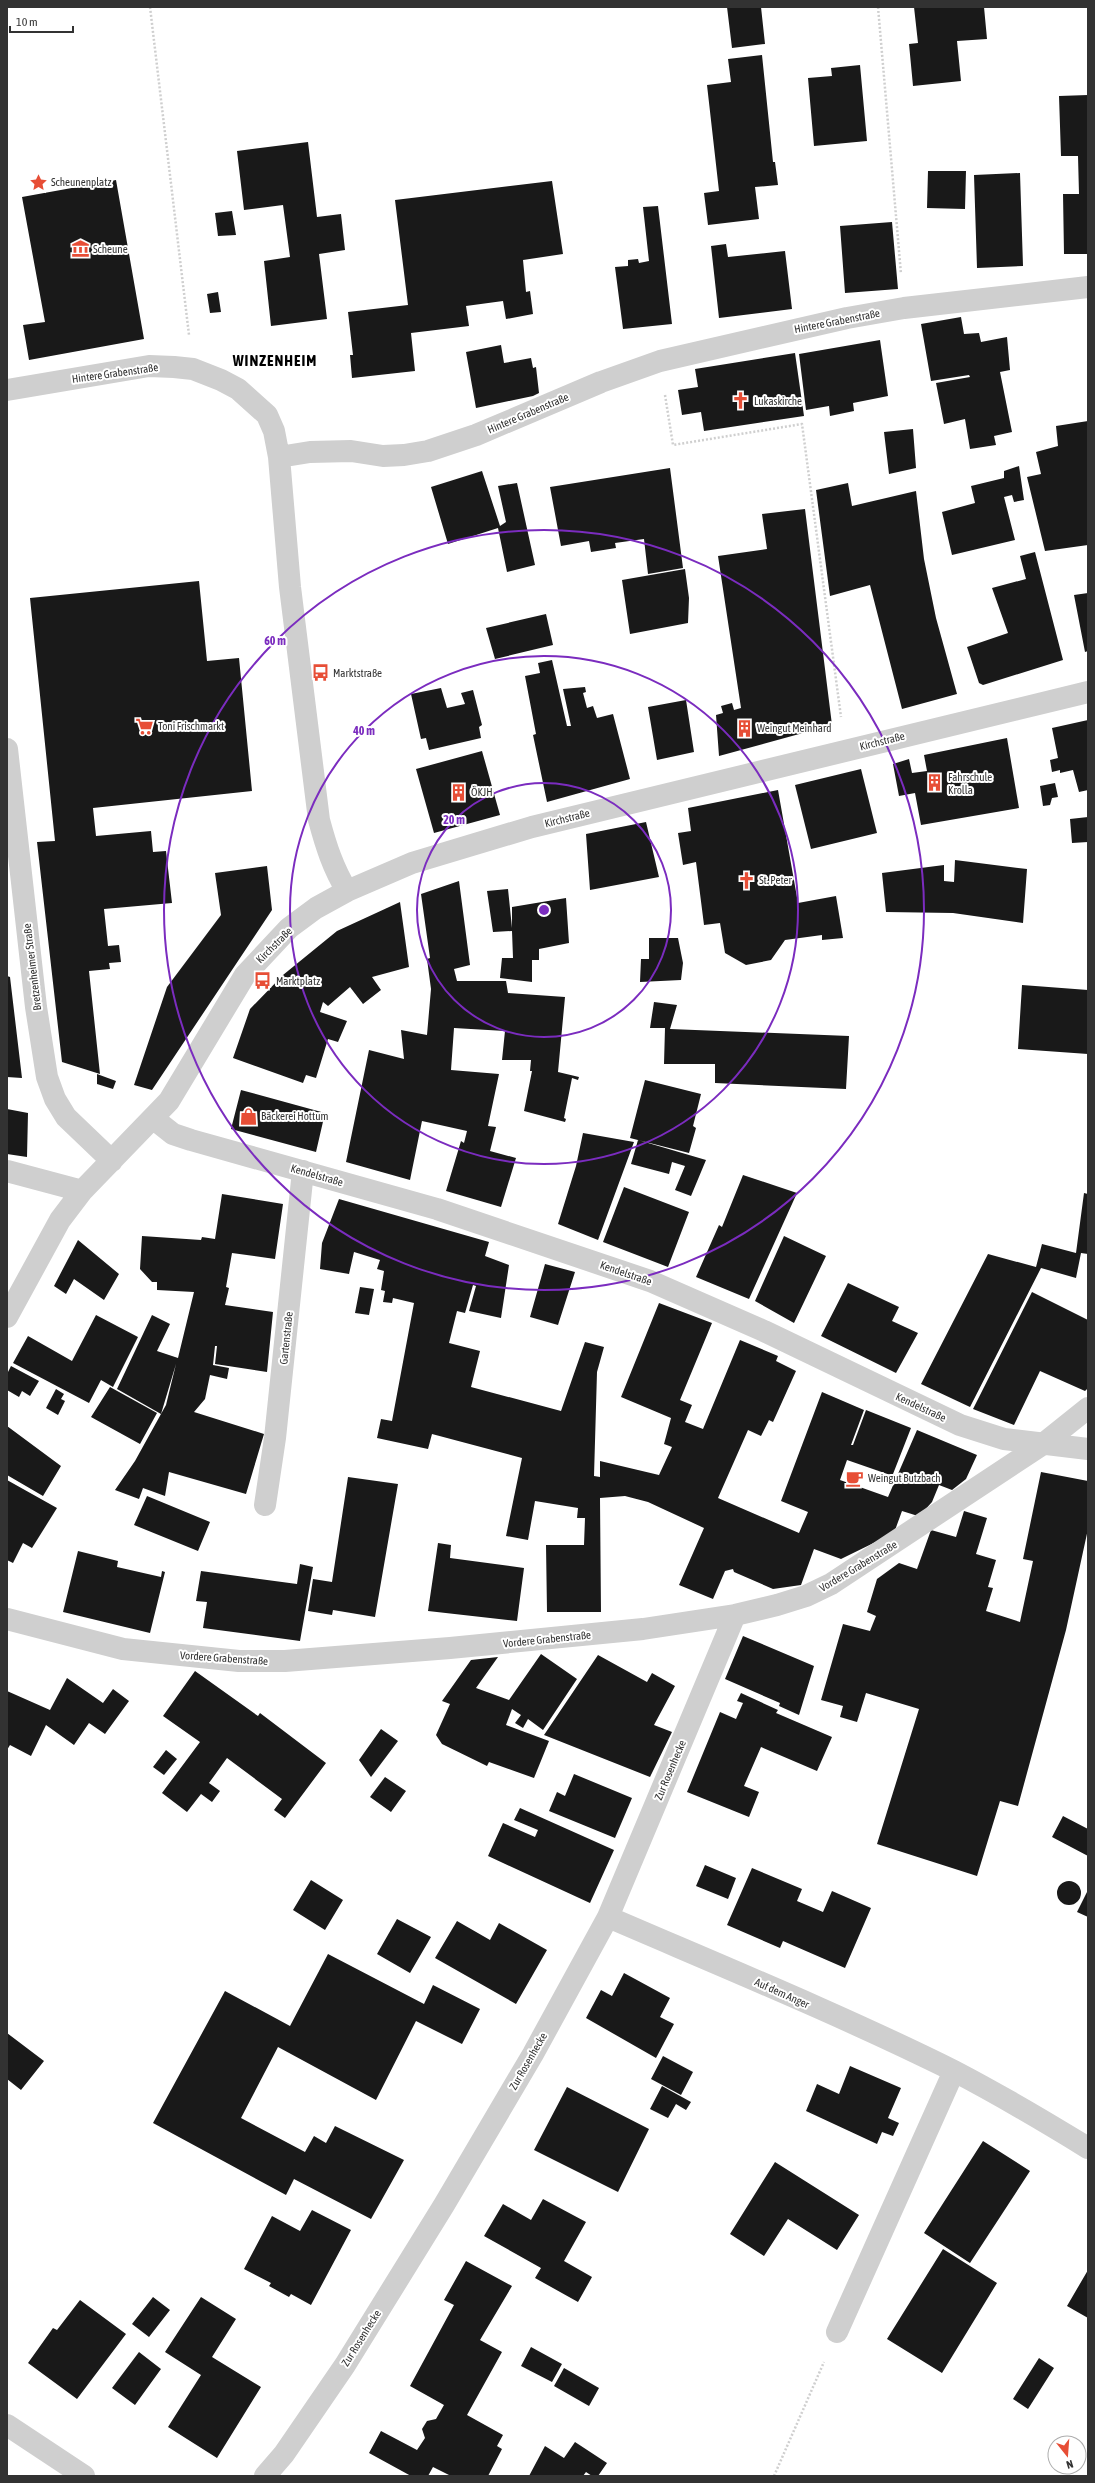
<svg xmlns="http://www.w3.org/2000/svg" width="1095" height="2483" viewBox="0 0 1095 2483" font-family="'Asap Condensed',sans-serif">
<rect width="100%" height="100%" fill="#fff"/>
<path fill="#191919" fill-rule="evenodd" d="M727,7H761L765,44L732,48Z
M914,7H984L987,39L957,41L961,81L913,86L909,44L918,43Z
M762,55L773,162H775L778,185L755,187L759,219L708,225L704,193L719,191L707,85L731,82L728,59Z
M860,65L867,141L814,146L808,78L832,76L831,68Z
M1088,95V254H1064L1063,194H1079L1078,156H1061L1059,96Z
M308,142L317,217L341,214L345,250L319,254L327,319L271,326L264,261L290,257L283,205L244,210L237,151Z
M928,171H966L965,209L927,208Z
M1020,173L1023,266L977,268L974,175Z
M116,180L144,339L29,360L23,325L45,322L22,197Z
M552,181L563,254L523,260L526,292L530,291L533,314L506,319L503,301L466,306L469,326L411,333L415,371L352,378L350,355H353L348,312L408,305L395,200Z
M658,206L672,324L623,329L615,267L628,266V260L638,259L639,263L649,261L643,207Z
M232,211L236,235L218,236L215,213Z
M892,222L898,289L845,293L840,226Z
M726,244L728,257L785,251L792,309L719,318L711,246Z
M218,292L221,312L210,313L207,294Z
M961,317L964,334L979,333L981,342L1007,337L1010,370L1000,372L1012,432L994,436L996,445L970,449L965,419L944,424L936,383L970,377L969,375L931,381L921,324Z
M880,340L888,396L853,403L854,411L830,416L829,406L806,410L799,354Z
M501,345L504,363L531,358L533,368L536,367L539,393L533,396L476,408L466,352Z
M795,353L804,416L704,431L701,412L682,415L678,390L698,387L695,369Z
M1088,421V545L1045,551L1027,477L1041,474L1036,452L1058,446L1056,426Z
M913,429L916,468L889,474L884,432Z
M1019,466L1024,500L1014,502L1012,495L1004,497L1015,540L952,555L942,512L975,503L971,486L1004,478V471Z
M670,468L683,568L648,574L644,539L615,543L616,548L591,552L589,541L561,546L550,487Z
M482,471L500,526L506,522L498,486L517,483L535,565L507,572L498,528L448,544L431,487Z
M848,483L852,506L916,491L924,559L936,618L957,694L902,709L870,585L830,596L816,490Z
M805,509L832,725L719,756L716,715L723,713L721,706L732,703L734,710L741,708L718,556L767,549L762,514Z
M1035,552L1063,660L983,685L979,683L967,647L1008,633L992,588L1026,579L1020,556Z
M685,569L689,598L688,623L630,634L622,580Z
M199,581L207,661L239,658L252,791L93,808L96,836L151,831L153,852L166,851L172,903L104,909L108,946L119,945L121,962L109,963L110,969L89,971L100,1074L62,1062L37,842L55,841L30,598Z
M1088,593V651L1085,652L1074,595Z
M546,614L553,645L495,659L486,628Z
M552,660L567,726H571L563,689L585,687L586,692L583,693L587,708L593,706L597,718L613,714L630,779L547,802L533,735L536,734L525,676L540,673L538,663Z
M441,688L447,708L465,704L461,693L473,690L482,725L479,727L481,738L429,750L426,738L421,739L411,694Z
M686,700L694,752L657,760L648,707Z
M1088,720V790L1079,792L1073,770L1060,773V770L1052,772L1050,760L1058,758L1052,728Z
M1007,738L1019,808L921,825L915,793L899,796L893,764L909,759L912,773L927,771L924,755Z
M482,751L500,815L434,833L416,769Z
M861,769L877,833L811,849L795,785Z
M1055,783L1058,797L1052,798L1050,805L1043,806L1040,786Z
M778,790L798,903L836,896L843,938L822,940V935L785,940L771,960L746,965L725,953L720,923L704,925L696,862L683,865L678,833L691,831L688,808Z
M1088,817V842L1072,843L1070,819Z
M646,822L659,877L590,890L586,834Z
M955,860L1027,869L1023,923L953,913L886,912L882,873L944,865V881L954,882Z
M267,866L272,910L152,1090L134,1085L167,987L221,915L215,873Z
M459,881L470,965L454,969L457,981H506L508,993L565,997L558,1072L579,1077L578,1080L572,1078L564,1118L566,1119L565,1122L524,1111L532,1071H530L531,1060H502L505,1031L454,1028L451,1070L499,1074L488,1126L496,1127L490,1151L516,1158L501,1207L446,1191L461,1141L464,1143L467,1131L422,1121L410,1180L346,1162L369,1050L404,1059L401,1030L427,1035L431,989L427,959L430,958L421,894Z
M508,889L512,928V907L566,898L569,943L539,949V960H532V982L500,978L502,958H513L512,931L493,932L487,891Z
M400,902L409,967L372,977L381,990L363,1004L350,987L328,1006L323,1002L320,1012L347,1021L338,1042L328,1039L316,1078L306,1075L303,1083L233,1058L250,1009L283,975L337,931Z
M649,938H678L683,963L681,980L640,982L641,959H649Z
M7,976L10,977L22,1078L7,1077Z
M1022,985L1088,990V1054L1018,1049Z
M654,1002L677,1005L670,1029L849,1036L846,1089L715,1083V1064H664L665,1028H650Z
M97,1074L116,1081L113,1089L97,1084Z
M645,1080L701,1094L693,1126L696,1128L689,1153L630,1138Z
M241,1090L325,1113L316,1152L231,1129Z
M7,1109L28,1113L27,1157L7,1154Z
M583,1133L634,1142L598,1240L558,1224L576,1166Z
M638,1140L706,1160L691,1196L675,1190L685,1166L672,1162L669,1174L631,1164Z
M743,1175L797,1193L749,1299L696,1277L719,1225L722,1227Z
M624,1187L689,1212L668,1267L603,1242Z
M1084,1193L1088,1194V1254L1081,1253L1076,1278L1041,1268L970,1407L921,1384L988,1254L1036,1267L1042,1244L1076,1253Z
M222,1194L283,1204L275,1259L232,1253L226,1287L229,1288L225,1305L273,1312L267,1372L215,1364L217,1346H215L213,1365L229,1368L227,1379L210,1375L205,1399L194,1412L264,1434L246,1494L169,1472L165,1496L143,1488L139,1499L115,1490L135,1461L161,1414L117,1389L152,1315L170,1324L157,1351L178,1358L194,1292L157,1290V1282H152L140,1269L142,1236L201,1240L202,1237L215,1239ZM176,1364L166,1405L161,1414Z
M339,1199L489,1242L485,1256L509,1265L501,1318L469,1311L476,1286L473,1285L465,1313L457,1311L449,1343L480,1351L471,1387L561,1411L585,1342L604,1347L597,1372L594,1476L600,1477V1461L659,1475L672,1447L664,1444L671,1418L621,1397L659,1303L712,1323L680,1400L692,1405L685,1422L703,1429L740,1340L778,1356L776,1361L796,1371L773,1422L769,1420L761,1436L748,1430L718,1498L799,1533L808,1512L781,1501L822,1392L864,1410L851,1445H853L866,1410L911,1428L893,1474L896,1475V1477L847,1460L840,1480L888,1497L917,1430L977,1455L966,1479L952,1490L939,1485L932,1502L923,1512L918,1516L902,1511L894,1533L841,1559L814,1549L801,1585L773,1589L734,1572L733,1569L725,1571L713,1599L679,1585L704,1528L648,1502L625,1496L600,1498L601,1612H547L546,1545H584L585,1518H577L578,1508L535,1501L528,1540L506,1536L522,1458L432,1434L428,1449L377,1438L381,1419L392,1421L414,1303L393,1298L392,1303L383,1302L385,1291L381,1290L384,1271L377,1269L380,1260L354,1252L349,1274L320,1269L322,1243Z
M784,1236L826,1256L794,1323L755,1301Z
M78,1240L119,1274L104,1300L74,1279L66,1294L54,1286Z
M545,1264L575,1272L558,1325L530,1317Z
M848,1283L899,1307L892,1321L918,1333L896,1373L821,1336Z
M360,1287L374,1289L369,1315L355,1313Z
M1032,1292L1088,1320V1388L1085,1391L1040,1371L1014,1425L973,1409Z
M96,1315L138,1337L113,1387L101,1380L89,1403L13,1363L28,1336L72,1361Z
M11,1366L39,1381L30,1396L22,1391L19,1397L7,1390V1374Z
M110,1387L157,1413L140,1444L91,1417Z
M56,1389L64,1394L61,1399L65,1401L58,1415L46,1408Z
M7,1426L61,1466L43,1496L7,1475Z
M1041,1472L1088,1481V1529L1066,1630L1018,1806L1000,1801L977,1876L877,1844L919,1709L866,1693L857,1722L840,1717L843,1706L821,1700L843,1624L870,1631L876,1616L867,1612L877,1579L899,1563L917,1569L931,1530L956,1537L964,1511L987,1518L976,1554L996,1560L988,1587L993,1588L986,1611L1020,1622L1033,1561L1023,1559Z
M348,1477L398,1484L375,1617L333,1610L332,1615L308,1611L313,1579L332,1582Z
M7,1480L57,1508L32,1548L23,1543L13,1563L7,1560Z
M147,1496L210,1522L198,1551L134,1525Z
M438,1543L451,1545L450,1558L524,1568L517,1621L428,1611Z
M78,1551L118,1561L117,1567L161,1577L162,1571L165,1572L150,1633L63,1612Z
M300,1564L313,1567L300,1641L203,1628L207,1602L196,1601L201,1571L297,1584Z
M743,1636L814,1666L799,1715L779,1706L780,1703L725,1679Z
M541,1654L577,1679L543,1730L528,1719L523,1728L515,1723L521,1715L512,1709L506,1725L549,1741L534,1778L489,1762L487,1766L442,1744L436,1735L450,1704L442,1701L471,1660L498,1657L476,1688L509,1700Z
M598,1655L647,1682L652,1673L675,1686L654,1725L672,1732L650,1777L544,1735Z
M195,1671L258,1716L260,1713L326,1763L285,1818L274,1810L282,1799L227,1758L209,1783L220,1791L212,1802L201,1794L187,1812L162,1793L200,1742L163,1716Z
M67,1678L103,1703L113,1689L129,1701L105,1734L89,1723L74,1745L46,1725L31,1756L10,1745L7,1750V1691L50,1710Z
M741,1693L778,1710L776,1713L832,1737L817,1771L761,1747L744,1786L759,1792L749,1817L687,1792L720,1712L736,1719L743,1703L737,1701Z
M381,1729L398,1741L371,1777L359,1760Z
M166,1750L177,1759L164,1775L153,1767Z
M574,1774L632,1798L615,1838L549,1811L557,1792L565,1796Z
M385,1777L406,1791L391,1812L370,1797Z
M520,1808L614,1850L590,1903L488,1856L503,1823L535,1837L538,1830L514,1820Z
M1063,1816L1088,1829V1856L1052,1837Z
M705,1865L736,1878L728,1899L696,1886Z
M752,1868L802,1889L797,1901L823,1912L832,1891L871,1908L845,1968L783,1941L780,1948L727,1925Z
M311,1880L343,1900L325,1930L293,1910Z
M1057 1893a12 12 0 1 1 24 0a12 12 0 1 1-24 0Z
M1088,1890V1917L1077,1912Z
M397,1919L431,1937L410,1973L377,1954Z
M457,1921L490,1940L499,1923L547,1950L516,2004L435,1958Z
M328,1954L424,2004L433,1985L480,2009L462,2044L416,2021L376,2100L278,2047L241,2118L305,2152L314,2136L326,2143L335,2126L404,2160L371,2219L294,2179L286,2195L153,2123L225,1991L290,2026Z
M624,1973L670,1998L660,2017L674,2024L656,2058L586,2018L601,1990L612,1996Z
M7,2033L44,2061L21,2090L7,2079Z
M663,2056L693,2072L681,2095L651,2079Z
M850,2066L901,2088L888,2118L899,2123L893,2136L882,2132L877,2144L806,2111L817,2084L839,2094Z
M662,2086L691,2102L686,2110L676,2104L668,2118L650,2109Z
M567,2087L649,2129L618,2192L534,2150Z
M983,2141L1030,2171L970,2263L924,2233Z
M775,2162L859,2215L837,2250L788,2219L764,2256L730,2234Z
M543,2199L586,2222L564,2261L592,2277L578,2302L535,2278L541,2268L484,2236L503,2204L531,2220Z
M312,2210L351,2230L311,2305L291,2294L289,2297L269,2286L271,2283L244,2269L272,2216L300,2231Z
M943,2249L997,2283L942,2373L887,2339Z
M466,2261L512,2286L480,2340L502,2352L467,2415L503,2435L497,2446L502,2449L488,2476H451L433,2467L428,2476H411L369,2453L381,2431L417,2450L425,2438L422,2429L427,2421L436,2419L444,2405L410,2386L454,2305L444,2300Z
M1088,2270V2318L1067,2306Z
M153,2297L170,2310L149,2337L132,2324Z
M201,2297L236,2319L212,2357L261,2387L217,2458L168,2427L201,2375L165,2352Z
M80,2300L126,2334L77,2399L28,2363L53,2328L57,2330Z
M531,2347L562,2364L552,2382L521,2366Z
M139,2352L161,2369L135,2405L112,2388Z
M1039,2358L1054,2368L1028,2409L1013,2399Z
M564,2368L599,2388L589,2406L554,2386Z
M575,2442L607,2463L598,2476H592L586,2472L583,2476H529L545,2446L564,2458Z"/>
<g fill="none" stroke-linecap="round" stroke-linejoin="round">
<path stroke="#cfcfcf" stroke-width="2.5" stroke-dasharray="2 2" stroke-linecap="butt" d="M150,7L189,335
M878,7L901,274
M665,395L673,445L802,424L841,717
M774,2476L824,2362"/>
<path stroke="#cfcfcf" stroke-width="22" d="M7,390L149,366L174,367L193,369L221,380L238,389L267,415L274,431L279,457L290,587L319,820C326,846 333,868 347,891
M279,457L310,452L351,451L383,456L404,455L428,451L476,435L601,382L660,361L847,318L904,308L1088,287
M7,749L36,1007L47,1077L55,1099L66,1117L112,1161
M154,1119L173,1134L191,1140L437,1209L650,1281L764,1331L960,1425L1004,1439L1088,1449
M7,1171L82,1191
M7,1317L60,1220L82,1191L169,1101L245,975L289,928L316,908L347,891L412,863L532,827L1088,692
M265,1505L275,1438L303,1171
M7,1619L123,1649L239,1661H285L450,1648L643,1629L735,1615L777,1605L806,1596L831,1584L1043,1444L1088,1408
M608,1917C724,1967 841,2015 954,2071C1000,2095 1044,2121 1088,2148
M837,2332L954,2071
M7,2425L84,2476
M265,2476L284,2454L345,2365L444,2205L533,2054L608,1917L735,1615"/>
</g>
<g fill="none" stroke="#7b2cbf" stroke-width="2">
<circle cx="544" cy="910" r="127"/>
<circle cx="544" cy="910" r="254"/>
<circle cx="544" cy="910" r="380"/>
</g>
<defs>
<symbol id="sight-bare" viewBox="-9 -9 18 18"><path d="M0-6L1.8-2.2L6-1.7L2.9 1.2L3.7 5.4L0 3.3L-3.7 5.4L-2.9 1.2L-6-1.7L-1.8-2.2Z" fill="#e74e36" stroke="#fff" stroke-width="2.5" paint-order="stroke"/></symbol>
<symbol id="museum-bare" viewBox="-9 -9 18 18"><path d="M0-6L6-3V-2H-6V-3ZM-5-1h2V3h-2ZM-1-1h2V3h-2ZM3-1h2V3H3ZM-6 4H6V6H-6Z" fill="#e74e36" stroke="#fff" stroke-width="2.5" paint-order="stroke"/></symbol>
<symbol id="church-bare" viewBox="-9 -9 18 18"><path d="M-1.2-6h2.4v3.5h3.3v2.4h-3.3V6h-2.4V-.1h-3.3v-2.4h3.3Z" fill="#e74e36" stroke="#fff" stroke-width="2.5" paint-order="stroke"/></symbol>
<symbol id="bus-bare" viewBox="-9 -9 18 18"><path d="M-5-6H5V4H4V6H2V4H-2V6H-4V4H-5ZM-3.5-4V0h7V-4ZM-3.5 1.2v1.5H-2V1.2ZM2 1.2v1.5H3.5V1.2Z" fill="#e74e36" stroke="#fff" stroke-width="2.5" paint-order="stroke"/></symbol>
<symbol id="supermarket-bare" viewBox="-9 -9 18 18"><path d="M-6-5.5h2.5l.6 2H6L4.5 2H-2.5L-4.4-4H-6ZM-1.5 3.2a1.3 1.3 0 1 0 .1 0ZM3 3.2a1.3 1.3 0 1 0 .1 0Z" fill="#e74e36" stroke="#fff" stroke-width="2.5" paint-order="stroke"/></symbol>
<symbol id="building-bare" viewBox="-9 -9 18 18"><path d="M-4-6H4V6H1V3H-1V6H-4ZM-2.5-4.3h1.7v1.8h-1.7ZM.8-4.3h1.7v1.8H.8ZM-2.5-1h1.7V.8h-1.7ZM.8-1h1.7V.8H.8Z" fill="#e74e36" stroke="#fff" stroke-width="2.5" paint-order="stroke"/></symbol>
<symbol id="shop-bare" viewBox="-9 -9 18 18"><path d="M-5-2.5h2.3a2.7 3.5 0 0 1 5.4 0H5L5.5 6h-11ZM-1.5-2.5h3a1.5 2.3 0 0 0-3 0Z" fill="#e74e36" stroke="#fff" stroke-width="2.5" paint-order="stroke"/></symbol>
<symbol id="cafe-bare" viewBox="-9 -9 18 18"><path d="M-5.5-4.5H6V0H3Q3 3.5 0 3.5H-2.5Q-5.5 3.5-5.5 0ZM3-3.2v2h1.7v-2ZM-6 4.5H4V6H-6Z" fill="#e74e36" stroke="#fff" stroke-width="2.5" paint-order="stroke"/></symbol>
</defs>
<g fill-rule="evenodd">
<use href="#sight-bare" x="26" y="170" width="25" height="25"/>
<use href="#museum-bare" x="68" y="236" width="25" height="25"/>
<use href="#church-bare" x="728" y="388" width="25" height="25"/>
<use href="#bus-bare" x="308" y="660" width="25" height="25"/>
<use href="#supermarket-bare" x="132" y="714" width="25" height="25"/>
<use href="#building-bare" x="732" y="716" width="25" height="25"/>
<use href="#building-bare" x="922" y="770" width="25" height="25"/>
<use href="#building-bare" x="446" y="780" width="25" height="25"/>
<use href="#church-bare" x="734" y="868" width="25" height="25"/>
<use href="#bus-bare" x="250" y="968" width="25" height="25"/>
<use href="#shop-bare" x="236" y="1104" width="25" height="25"/>
<use href="#cafe-bare" x="842" y="1466" width="25" height="25"/>
</g>
<g text-anchor="middle" dominant-baseline="central" stroke-width="4" stroke-linejoin="round" paint-order="stroke">
<g font-size="11" fill="#323232" stroke="#fff" text-anchor="start">
<text x="51" y="182">Scheunenplatz</text>
<text x="93" y="249">Scheune</text>
<text x="754" y="401">Lukaskirche</text>
<text x="333" y="673">Marktstraße</text>
<text x="158" y="726">Toni Frischmarkt</text>
<text x="757" y="728">Weingut Meinhard</text>
<text x="948" y="777">Fahrschule<tspan x="948" dy="13">Krolla</tspan></text>
<text x="471" y="792">ÖKJH</text>
<text x="759" y="880">St. Peter</text>
<text x="276" y="981">Marktplatz</text>
<text x="261" y="1116">Bäckerei Hottum</text>
<text x="868" y="1478">Weingut Butzbach</text>
</g>
<g font-size="11" fill="#323232" stroke="#fff">
<text transform="translate(837 321) rotate(-11)">Hintere Grabenstraße</text>
<text transform="translate(115 373) rotate(-8)">Hintere Grabenstraße</text>
<text transform="translate(528 413) rotate(-23)">Hintere Grabenstraße</text>
<text transform="translate(882 741) rotate(-14)">Kirchstraße</text>
<text transform="translate(567 818) rotate(-14)">Kirchstraße</text>
<text transform="translate(274 945) rotate(-45)">Kirchstraße</text>
<text transform="translate(32 967) rotate(-97)">Bretzenheimer Straße</text>
<text transform="translate(317 1175) rotate(16)">Kendelstraße</text>
<text transform="translate(626 1273) rotate(19)">Kendelstraße</text>
<text transform="translate(286 1338) rotate(-84)">Gartenstraße</text>
<text transform="translate(921 1407) rotate(25)">Kendelstraße</text>
<text transform="translate(858 1566) rotate(-31)">Vordere Grabenstraße</text>
<text transform="translate(547 1639) rotate(-6)">Vordere Grabenstraße</text>
<text transform="translate(224 1658) rotate(4)">Vordere Grabenstraße</text>
<text transform="translate(670 1770) rotate(-67)">Zur Rosenhecke</text>
<text transform="translate(782 1993) rotate(24)">Auf dem Anger</text>
<text transform="translate(528 2061) rotate(-60)">Zur Rosenhecke</text>
<text transform="translate(361 2338) rotate(-58)">Zur Rosenhecke</text>
</g>
<g font-size="15" font-weight="bold" letter-spacing="1" fill="#000" stroke="#fff">
<text x="275" y="360">WINZENHEIM</text>
</g>
</g>
<circle cx="544" cy="910" r="6" fill="#7b2cbf" stroke="#fff" stroke-width="2"/>
<g font-size="12" text-anchor="middle" font-weight="bold" fill="#7b2cbf" stroke="#fff" stroke-width="4" stroke-linejoin="round" paint-order="stroke">
<text x="275" y="645">60 m</text>
<text x="364" y="735">40 m</text>
<text x="454" y="824">20 m</text>
</g>
<rect width="1095" height="2483" fill="none" stroke="#323232" stroke-width="16"/>
<g transform="translate(1067 2455) rotate(163)"><circle r="19" fill="#ffffff" stroke="#adadad"/>
<path d="M0-3L7 15L0 10L-7 15Z" fill="#e74e36"/>
<text y="-6" font-size="11" font-weight="bold" text-anchor="middle" fill="#323232">N</text>
</g>
<path d="M10 26v6h63v-6" fill="none" stroke="#323232" stroke-width="2"/>
<text x="16" y="26" font-size="12" fill="#323232" stroke="#ffffff" stroke-width="3" paint-order="stroke">10 m</text>
</svg>
